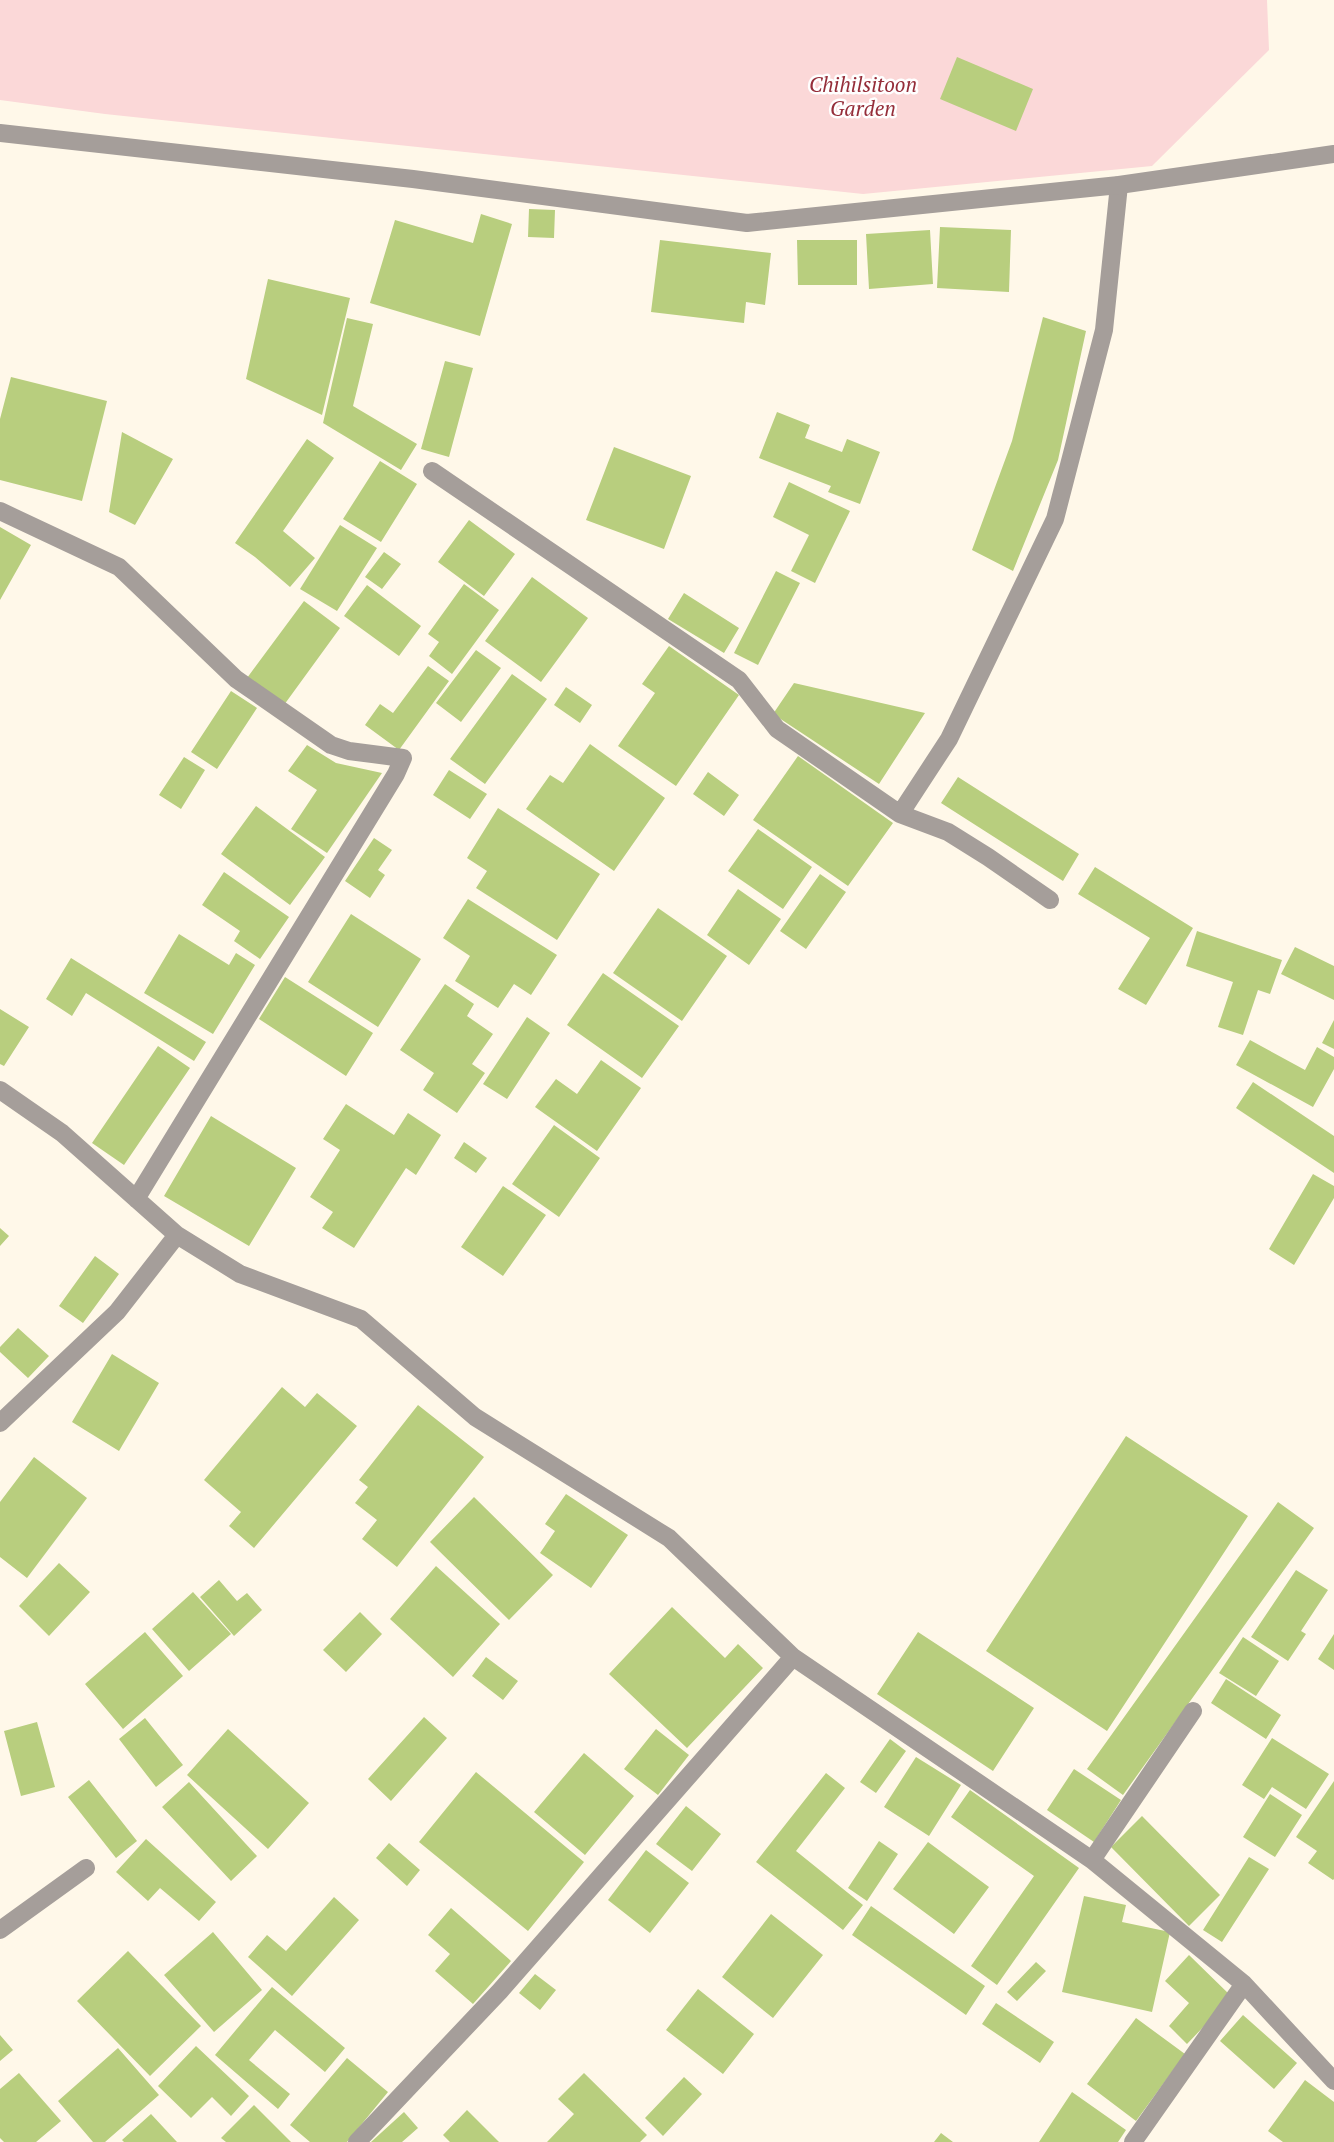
<svg xmlns="http://www.w3.org/2000/svg" width="1334" height="2142" viewBox="0 0 1334 2142" font-family="'PT Serif',serif">
<rect width="100%" height="100%" fill="#fff8e9"/>
<path fill="#fbd8d8" d="M0,0H1267L1269,50L1152,166L863,194L105,114L0,100Z"/>
<path fill="#b8ce7e" d="M957,57L1033,89L1016,131L940,99Z
M529,209L555,210L554,238L528,237Z
M481,214L512,224L480,336L370,303L395,220L473,243Z
M940,227L1011,230L1009,292L937,288Z
M930,230L933,284L869,289L866,234Z
M660,240L771,253L765,305L746,302L744,323L651,312Z
M797,240H857V285H798Z
M268,279L350,298L322,415L246,379Z
M1043,317L1086,331L1058,460L1013,571L972,550L1012,441Z
M347,318L373,324L353,406L417,444L401,470L323,423Z
M445,361L473,368L449,457L421,449Z
M11,377L107,401L82,501L0,480V419Z
M777,412L810,425L805,438L842,452L847,439L880,452L860,504L828,492L831,486L759,458Z
M122,432L173,459L135,525L109,512Z
M307,439L334,458L283,531L315,558L290,587L255,557L235,543Z
M614,447L691,476L664,549L586,520Z
M380,461L417,484L381,542L343,519Z
M789,482L850,511L815,583L791,571L809,535L773,517Z
M469,520L515,554L484,596L438,562Z
M340,525L377,548L337,611L300,589Z
M0,527L31,545L0,600Z
M384,552L401,564L382,589L365,577Z
M776,571L800,583L758,665L734,653Z
M532,577L588,618L541,682L485,641Z
M464,584L499,610L452,674L429,656L439,642L428,634Z
M367,585L421,626L399,656L344,616Z
M684,593L739,628L724,653L668,619Z
M304,601L340,628L284,705L247,678Z
M669,646L739,695L676,786L618,746L655,693L642,684Z
M476,650L501,668L461,722L436,703Z
M428,666L449,681L399,750L365,725L380,704L393,713Z
M512,674L547,699L485,784L450,759Z
M794,683L925,713L879,784L773,714Z
M566,687L592,705L580,723L554,705Z
M231,691L257,708L217,769L191,752Z
M590,744L665,798L614,871L526,809L550,775L563,783Z
M307,745L336,763L382,773L327,853L291,829L317,790L288,771Z
M798,756L893,823L848,886L753,820Z
M184,757L205,770L181,809L159,795Z
M449,770L487,794L470,819L433,795Z
M708,772L739,795L724,816L693,794Z
M958,777L1079,854L1063,881L941,803Z
M256,806L325,857L290,905L221,854Z
M498,808L600,874L557,940L476,888L487,871L467,858Z
M758,829L812,867L783,909L728,871Z
M374,838L392,850L378,870L385,875L370,898L345,881Z
M1095,867L1193,928L1146,1005L1118,989L1150,938L1078,894Z
M224,872L289,917L260,959L234,941L240,931L202,905Z
M820,874L846,892L806,949L780,931Z
M738,889L781,919L749,965L707,935Z
M468,899L557,955L531,995L514,984L498,1008L455,981L470,956L443,938Z
M658,908L727,956L682,1021L613,973Z
M351,914L421,959L378,1027L308,982Z
M1197,931L1282,960L1270,994L1258,990L1243,1035L1218,1027L1233,982L1186,966Z
M179,934L229,965L236,953L255,965L213,1034L144,993Z
M1295,947L1334,966V1000L1281,974Z
M71,958L206,1042L194,1061L86,993L72,1016L46,999Z
M603,973L679,1026L642,1078L567,1025Z
M285,977L373,1033L346,1076L259,1019Z
M445,984L474,1004L467,1016L493,1034L472,1064L485,1073L457,1113L423,1090L434,1073L400,1050Z
M0,1009L29,1027L4,1066L0,1064Z
M527,1017L550,1033L507,1099L483,1084Z
M1334,1020V1049L1322,1043Z
M1250,1040L1305,1070L1317,1047L1334,1057V1069L1313,1107L1236,1065Z
M158,1046L190,1068L124,1165L92,1143Z
M601,1060L641,1088L597,1151L535,1107L556,1079L577,1094Z
M1253,1082L1334,1136V1173L1236,1108Z
M346,1104L394,1135L408,1113L441,1135L416,1175L406,1168L354,1248L322,1228L333,1212L310,1197L340,1150L323,1139Z
M211,1116L296,1168L249,1246L164,1196Z
M554,1125L600,1158L559,1217L512,1184Z
M464,1142L487,1158L476,1173L454,1158Z
M1313,1174L1334,1186V1198L1294,1265L1269,1249Z
M503,1186L546,1215L503,1276L461,1247Z
M0,1228L9,1236L0,1246Z
M95,1256L119,1274L83,1323L59,1306Z
M18,1328L49,1356L28,1378L0,1352V1347Z
M112,1354L159,1383L119,1451L72,1422Z
M282,1387L305,1407L317,1393L357,1426L254,1548L229,1526L241,1512L204,1480Z
M418,1405L484,1457L397,1567L362,1539L377,1520L355,1503L368,1487L359,1480Z
M1126,1436L1248,1516L1107,1731L986,1651Z
M34,1457L87,1498L27,1578L0,1557V1502Z
M566,1494L628,1535L591,1588L540,1553L555,1531L545,1524Z
M474,1497L553,1575L509,1620L430,1542Z
M1278,1502L1314,1528L1123,1795L1087,1769Z
M59,1563L90,1592L49,1636L19,1606Z
M436,1566L500,1624L453,1677L390,1619Z
M1296,1570L1328,1590L1301,1631L1306,1634L1288,1661L1251,1637Z
M219,1580L237,1601L247,1593L262,1610L234,1636L200,1597Z
M193,1592L231,1634L189,1671L152,1629Z
M672,1607L725,1658L738,1644L763,1668L687,1748L609,1674Z
M360,1612L382,1634L346,1672L323,1650Z
M145,1632L183,1676L123,1729L85,1684Z
M918,1632L1034,1708L993,1771L877,1694Z
M1334,1634V1670L1318,1659Z
M1243,1637L1279,1661L1256,1696L1219,1673Z
M486,1657L518,1681L503,1700L472,1676Z
M1226,1679L1281,1715L1266,1739L1211,1703Z
M424,1717L447,1738L391,1801L368,1779Z
M145,1718L183,1765L156,1787L119,1739Z
M37,1722L55,1787L21,1796L4,1731Z
M228,1729L309,1803L268,1849L187,1775Z
M656,1729L689,1755L658,1795L624,1769Z
M1272,1738L1329,1774L1306,1809L1272,1787L1264,1799L1242,1785Z
M890,1739L906,1751L876,1793L860,1782Z
M584,1753L634,1796L585,1855L534,1812Z
M916,1757L961,1785L929,1836L884,1807Z
M1074,1769L1121,1800L1094,1842L1047,1810Z
M476,1772L584,1862L528,1931L419,1842Z
M826,1773L845,1788L796,1851L863,1905L843,1930L756,1862Z
M89,1780L137,1841L116,1858L68,1797Z
M1334,1781V1879L1333,1880L1308,1863L1317,1851L1296,1837Z
M189,1782L257,1856L231,1881L162,1807Z
M970,1790L1079,1868L997,1985L971,1966L1034,1876L951,1817Z
M1270,1794L1302,1815L1275,1857L1243,1837Z
M686,1806L721,1834L692,1871L656,1844Z
M1142,1816L1220,1895L1189,1926L1111,1847Z
M146,1839L216,1902L199,1921L160,1888L148,1901L116,1872Z
M879,1841L898,1854L867,1901L848,1888Z
M928,1842L989,1887L954,1934L893,1889Z
M389,1843L420,1870L407,1886L376,1858Z
M646,1850L689,1883L650,1933L608,1900Z
M1249,1857L1269,1869L1222,1942L1203,1930Z
M1084,1896L1126,1905L1122,1922L1170,1932L1152,2012L1062,1992Z
M334,1897L359,1920L292,1996L248,1957L267,1935L286,1951Z
M871,1906L985,1986L966,2015L852,1935Z
M451,1908L511,1961L473,2004L435,1971L450,1954L428,1935Z
M771,1914L823,1955L773,2018L722,1977Z
M213,1932L262,1990L214,2032L164,1975Z
M128,1951L201,2026L150,2076L77,2001Z
M1189,1955L1232,1997L1187,2044L1169,2026L1189,2003L1165,1981Z
M1036,1962L1046,1971L1017,2001L1007,1992Z
M535,1974L556,1990L540,2010L519,1993Z
M272,1987L345,2048L325,2072L275,2030L249,2060L290,2094L278,2109L215,2055Z
M698,1989L754,2034L723,2074L666,2030Z
M996,2003L1054,2042L1040,2063L982,2024Z
M1243,2015L1297,2063L1274,2089L1220,2041Z
M1136,2018L1185,2054L1136,2121L1087,2084Z
M0,2035L13,2050L0,2061Z
M196,2046L249,2096L231,2116L212,2097L191,2118L158,2086Z
M118,2048L159,2095L105,2142H93L58,2101Z
M347,2058L388,2092L347,2142H310L290,2125Z
M19,2073L61,2121L36,2142H4L0,2138V2089Z
M584,2073L647,2135L640,2142H547L574,2114L558,2099Z
M684,2077L702,2094L663,2136L645,2118Z
M1305,2080L1334,2102V2142H1283L1268,2131Z
M1072,2092L1126,2130L1118,2142H1039Z
M254,2105L291,2142H226L221,2138Z
M467,2110L499,2142H450L443,2135Z
M404,2112L418,2128L402,2142H371Z
M151,2114L177,2142H124L122,2140Z
M941,2133L953,2142H934Z"/>
<g fill="none" stroke-linecap="round" stroke-linejoin="round">
<path stroke="#a59e9a" stroke-width="18" d="M432,471L739,680L777,729L900,814L948,832L988,857L1050,900
M0,511L119,567L236,679L331,745L349,751L403,758L396,774L136,1199
M900,814L949,739L1055,519L1104,330L1119,185
M0,1090L62,1133L177,1235L240,1274L361,1319L475,1417L669,1538L793,1657L1092,1860L1244,1984L1334,2081
M0,1423L117,1312L177,1235
M1092,1860L1193,1711
M0,1930L86,1868
M357,2142L500,1991L793,1657
M1133,2142L1244,1984"/>
<path stroke="#a59e9a" stroke-width="18" d="M0,133L413,179L747,223L1119,185L1334,154"/>
</g>
<g text-anchor="middle" dominant-baseline="central" stroke-width="5" stroke-linejoin="round" paint-order="stroke">
<g font-size="21" font-style="italic" fill="#952e3a" stroke="#fff">
<text x="863" y="84">Chihilsitoon<tspan x="863" dy="24">Garden</tspan></text>
</g>
</g>
</svg>
